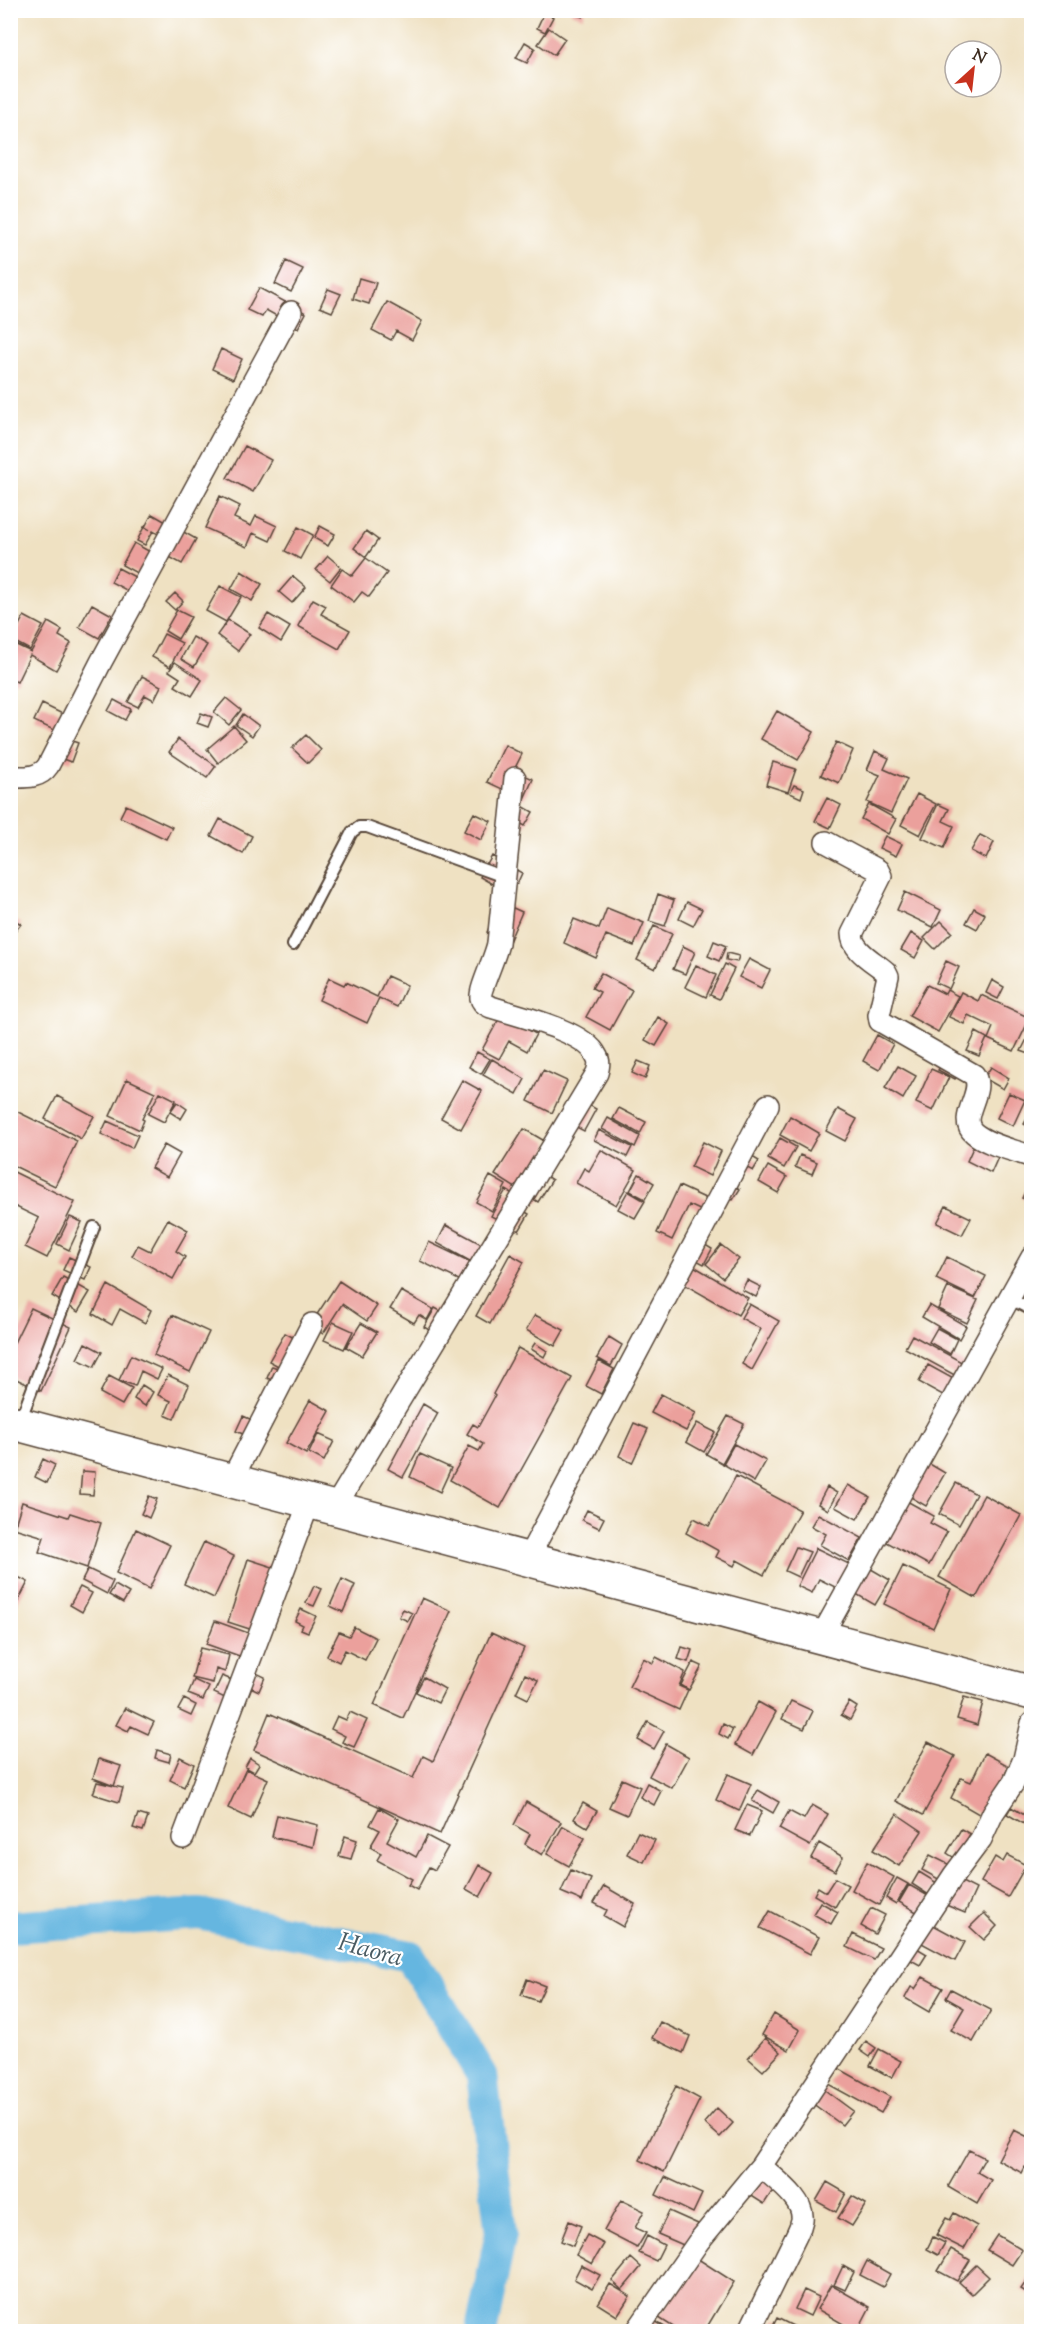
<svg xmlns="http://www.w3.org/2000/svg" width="1042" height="2342" viewBox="0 0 1042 2342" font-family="'Sorts Mill Goudy',serif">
<rect width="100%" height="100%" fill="#fff"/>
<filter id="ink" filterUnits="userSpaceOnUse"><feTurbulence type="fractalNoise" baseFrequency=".0167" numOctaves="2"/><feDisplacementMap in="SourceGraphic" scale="12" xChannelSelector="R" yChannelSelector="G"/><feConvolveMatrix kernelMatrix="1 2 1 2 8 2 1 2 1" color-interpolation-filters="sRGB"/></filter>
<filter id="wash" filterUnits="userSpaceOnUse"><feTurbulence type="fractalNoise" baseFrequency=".008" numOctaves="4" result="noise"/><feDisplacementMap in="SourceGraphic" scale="24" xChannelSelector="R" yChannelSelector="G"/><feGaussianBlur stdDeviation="1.35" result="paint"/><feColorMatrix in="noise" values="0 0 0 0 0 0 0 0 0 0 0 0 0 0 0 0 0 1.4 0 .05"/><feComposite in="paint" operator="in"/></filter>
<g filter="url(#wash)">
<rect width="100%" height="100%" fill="#efe1c2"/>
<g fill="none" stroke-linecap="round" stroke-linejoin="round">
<path stroke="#65b6e0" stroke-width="32" d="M10,1927L199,1914L410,1956L482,2075L501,2233L481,2332"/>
</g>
<g id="blocks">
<path fill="#eba09c" d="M572,10H585L583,17L571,13Z
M544,13L553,17L545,32L537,28Z
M549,28L565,39L554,55L538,44Z
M525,42L535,48L527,63L516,58Z
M286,261L303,269L291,292L275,284Z
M359,278L376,283L369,304L353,299Z
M259,288L306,313L298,328L266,310L262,317L247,310Z
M328,289L341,294L332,312L320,307Z
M387,302L422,321L412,340L396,331L391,340L372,330Z
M221,349L242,359L233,379L212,369Z
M245,446L271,460L253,492L227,478Z
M220,496L240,506L234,518L251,526L256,516L277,526L270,541L253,533L247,547L205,528Z
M152,514L196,539L182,564L164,554L171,541L153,531L145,545L137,541L144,527L150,530L145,527Z
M320,526L335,534L328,546L314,538Z
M298,527L313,535L300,559L285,551Z
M366,531L378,540L366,557L354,548Z
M134,543L154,554L142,576L122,565Z
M328,556L341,567L330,581L316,570Z
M366,558L387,573L369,597L362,592L354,602L331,585L342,569L352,576Z
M118,568L150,585L143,599L111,582Z
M241,571L262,584L252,601L231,589Z
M293,576L306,587L292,603L279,592Z
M220,586L241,597L226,622L206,611Z
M175,593L183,601L175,610L166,602Z
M313,599L326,606L321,614L350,630L339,649L298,626Z
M92,604L112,615L99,638L79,627Z
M177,610L191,617L178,639L165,631Z
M268,614L290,627L281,642L259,628Z
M24,616L43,626L30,650L11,640Z
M228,620L250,634L238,651L217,635Z
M48,622L62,630L59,636L71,643L56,670L30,655L17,682L10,679V642L31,652Z
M164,634L182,643L170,667L152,657Z
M193,637L207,645L194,667L181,659Z
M175,662L202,680L192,696L175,686L180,678L169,671Z
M142,676L161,686L154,700L145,695L138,707L128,702Z
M226,698L241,710L229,725L214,712Z
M114,700L131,709L125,720L108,711Z
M42,704L77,721L69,737L34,721Z
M777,711L814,732L798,760L761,739Z
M201,713L212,717L208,727L197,723Z
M243,714L259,726L252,736L236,725Z
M234,726L246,740L218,763L207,749Z
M306,735L321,750L308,763L292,748Z
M61,737L78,743L71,762L54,756Z
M178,739L216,766L207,778L169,752Z
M836,742L853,750L839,783L821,775Z
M505,745L522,754L514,770L533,779L524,799L487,782Z
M875,751L889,758L884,769L907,779L891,813L867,802L880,775L867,770Z
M773,762L796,769L788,792L766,785Z
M794,785L804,789L801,798L790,793Z
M917,794L936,804L920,835L901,825Z
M827,798L841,805L830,828L815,821Z
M510,799L533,812L525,826L502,813Z
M869,804L896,819L888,834L861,819Z
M938,804L949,809L943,821L954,826L944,848L922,838Z
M126,805L172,827L166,839L120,817Z
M474,813L491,821L481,840L464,831Z
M220,819L252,836L243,854L211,836Z
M980,835L994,842L986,859L971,851Z
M885,836L902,844L896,856L879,848Z
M492,856L522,873L517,884L505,878L499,888L480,877Z
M905,892L941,910L933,927L897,910Z
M658,894L674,900L665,926L649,921Z
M500,902L522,912L509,942L487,932Z
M687,902L702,909L693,926L679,919Z
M607,908L644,923L634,946L606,935L596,958L564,943L574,919L599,929Z
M974,908L985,914L977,929L966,923Z
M10,917L21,924L10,938Z
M941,921L952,932L935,949L924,938Z
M654,926L672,934L655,969L637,960Z
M911,933L924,941L915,958L901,950Z
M714,941L726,946L719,961L708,956Z
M683,946L695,952L685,974L673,969Z
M727,953L739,956L737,962L726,960Z
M749,959L770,970L761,988L739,977Z
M946,961L959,967L949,989L936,983Z
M725,964L734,969L719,999L710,995Z
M696,965L716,975L706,997L685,987Z
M601,973L632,990L610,1030L586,1017L600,992L592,988Z
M387,976L407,985L397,1007L379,998L367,1023L319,1000L329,978L344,985L346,982L377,997Z
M992,980L1004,987L998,999L986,993Z
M927,985L945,994L947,990L958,996L938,1032L909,1016Z
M961,992L978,1001L981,995L1030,1018L1014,1051L988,1039L993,1027L968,1015L964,1024L949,1017Z
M501,1015L536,1034L527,1051L509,1041L499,1059L482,1050Z
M658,1017L669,1024L656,1046L645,1040Z
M1032,1029V1055L1021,1051Z
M976,1032L987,1038L979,1056L967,1051Z
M877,1035L893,1044L879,1070L863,1061Z
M477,1052L490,1059L481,1074L469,1067Z
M492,1059L525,1079L517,1094L483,1075Z
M638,1061L650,1066L645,1079L632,1073Z
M944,1061L961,1070L955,1079L938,1070Z
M898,1066L916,1076L903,1099L885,1088Z
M991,1067L1009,1078L1003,1089L984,1078Z
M931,1069L949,1077L933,1111L916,1103Z
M543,1070L567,1081L552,1113L528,1101Z
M127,1079L155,1092L142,1119L144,1120L140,1130L110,1116Z
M462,1080L482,1091L461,1129L441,1118Z
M160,1092L176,1100L164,1122L148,1114Z
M1009,1093L1025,1100L1013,1126L997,1118Z
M57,1096L94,1116L81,1139L45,1119Z
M577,1098L596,1109L584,1131L565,1121Z
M177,1102L187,1109L181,1119L170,1112Z
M10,1108L77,1141L55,1186L10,1164Z
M619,1108L646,1122L640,1134L613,1119Z
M838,1109L857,1119L845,1141L826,1131Z
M1032,1110V1129L1024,1124Z
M790,1116L819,1133L809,1151L780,1135Z
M608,1118L640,1136L635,1147L602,1129Z
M107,1121L138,1135L132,1148L101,1134Z
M524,1129L548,1143L546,1176L552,1180L538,1202L495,1175Z
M599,1130L632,1147L627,1157L594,1140Z
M780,1138L796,1147L784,1168L768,1159Z
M703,1142L721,1151L710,1176L691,1167Z
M975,1143L999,1155L991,1173L967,1161Z
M164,1145L180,1154L167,1177L151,1168Z
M739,1149L759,1161L753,1171L732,1160Z
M601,1150L636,1170L616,1205L576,1183L584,1168L589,1171Z
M800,1155L817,1162L812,1174L795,1167Z
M768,1166L787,1177L778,1193L759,1182Z
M10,1170L75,1202L47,1258L25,1247L39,1218L10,1204Z
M639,1174L654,1183L645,1199L630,1191Z
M490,1176L506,1185L492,1211L476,1202Z
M728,1183L740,1189L733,1200L722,1193Z
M1028,1185L1032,1187V1202L1022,1198Z
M679,1186L707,1199L702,1211L689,1205L672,1240L657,1233Z
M506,1190L518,1197L514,1205L529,1214L519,1231L491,1216Z
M628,1191L645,1201L635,1218L618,1209Z
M946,1206L971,1218L962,1235L937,1223Z
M70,1217L82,1222L69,1250L57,1244Z
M168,1219L188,1230L176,1251L185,1257L173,1279L132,1256L138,1245L150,1251Z
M446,1225L498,1253L471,1286L420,1261L429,1242L477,1265L437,1243Z
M692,1237L712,1249L704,1264L683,1253Z
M721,1245L739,1259L723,1278L706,1264Z
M510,1254L524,1262L490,1324L476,1316Z
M69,1257L91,1267L85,1280L63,1270Z
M947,1257L986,1276L975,1298L936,1279Z
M692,1265L748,1298L738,1315L682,1283Z
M63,1277L90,1292L78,1312L52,1296Z
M747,1280L761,1287L756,1297L742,1290Z
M339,1281L377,1306L367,1321L342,1304L323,1334L310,1325Z
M108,1285L151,1310L145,1323L120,1309L112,1325L93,1314Z
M948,1287L978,1300L967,1323L938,1309Z
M401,1291L433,1309L427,1320L419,1315L414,1323L390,1309Z
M749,1304L779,1321L752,1370L742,1364L761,1329L741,1318Z
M929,1305L966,1326L959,1339L922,1317Z
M31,1308L71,1327L41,1391L10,1376V1351Z
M435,1308L455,1319L444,1339L424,1327Z
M172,1315L209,1332L190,1372L154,1355Z
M535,1315L564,1330L555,1346L526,1330Z
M333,1322L353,1331L344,1349L324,1340Z
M361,1323L377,1332L362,1356L346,1347Z
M937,1328L957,1339L950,1354L929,1342Z
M285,1333L309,1346L293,1374L269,1361Z
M912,1335L967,1365L960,1378L905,1348Z
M609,1337L622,1345L611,1366L597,1358Z
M85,1343L102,1352L94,1367L77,1359Z
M535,1343L547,1351L544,1357L531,1349Z
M518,1348L572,1378L500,1508L450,1480L469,1446L479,1451L483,1444L467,1434L473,1424L478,1427L495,1396L493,1394Z
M131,1355L162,1369L157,1379L141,1371L135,1386L119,1380Z
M599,1361L614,1369L601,1394L586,1386Z
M928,1365L959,1382L950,1399L919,1382Z
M272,1366L286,1371L281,1384L267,1378Z
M168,1375L189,1385L174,1419L165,1415L171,1401L158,1395Z
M109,1376L132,1388L122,1405L100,1393Z
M142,1385L153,1392L145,1406L134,1399Z
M661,1394L696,1413L686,1431L651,1413Z
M310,1400L330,1411L306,1454L286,1443Z
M423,1404L438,1413L403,1477L388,1469Z
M243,1416L259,1423L252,1438L236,1431Z
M728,1416L744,1424L722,1463L706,1454Z
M634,1423L648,1429L632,1463L619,1456Z
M697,1423L715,1432L704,1452L686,1442Z
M318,1434L334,1441L324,1461L309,1453Z
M734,1444L766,1461L754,1482L723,1464Z
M420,1454L451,1468L440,1492L410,1477Z
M43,1459L55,1465L47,1483L35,1477Z
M928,1463L945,1473L926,1506L909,1496Z
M82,1471L95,1472L93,1495L80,1494Z
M736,1476L800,1510L764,1575L737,1560L734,1566L716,1557L719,1551L686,1533L694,1518L709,1526Z
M956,1483L976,1494L959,1525L939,1514Z
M848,1485L870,1497L857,1519L835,1507Z
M827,1487L837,1493L828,1510L818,1504Z
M984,1495L1021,1515L976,1598L939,1577Z
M149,1496L157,1499L149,1518L141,1514Z
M905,1500L934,1516L930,1523L947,1532L929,1565L883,1540Z
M22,1502L68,1517L70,1513L101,1523L87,1568L39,1552L44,1537L14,1528Z
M587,1510L604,1518L599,1528L582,1520Z
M818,1514L862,1538L849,1561L820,1545L826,1534L811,1526Z
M136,1529L170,1545L149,1589L116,1573Z
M204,1542L234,1556L214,1598L184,1584Z
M796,1547L810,1552L798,1577L785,1571Z
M816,1548L851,1565L839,1589L819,1579L812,1593L797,1586Z
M248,1559L285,1571L265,1634L228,1622Z
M866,1566L890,1580L875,1605L851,1591Z
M903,1566L951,1589L933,1628L884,1604Z
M88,1569L113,1581L107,1594L82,1581Z
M10,1573L28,1582L12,1613L10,1612Z
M342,1579L355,1585L343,1612L330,1606Z
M115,1585L129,1593L123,1603L109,1595Z
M314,1586L322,1589L314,1606L306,1603Z
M80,1587L92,1593L82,1612L70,1605Z
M422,1598L451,1611L403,1718L374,1705Z
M301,1609L316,1616L308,1632L301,1629L303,1625L295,1621Z
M403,1609L412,1613L408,1621L399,1617Z
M215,1621L268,1640L259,1663L206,1644Z
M354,1627L376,1638L365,1660L345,1650L339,1662L327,1656L339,1632L349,1636Z
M491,1633L524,1648L440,1834L254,1750L269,1713L413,1778L423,1756L433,1761Z
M682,1647L692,1650L688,1662L678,1659Z
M200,1648L229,1655L225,1672L216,1669L213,1683L192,1678Z
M656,1657L685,1672L679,1686L688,1690L679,1710L629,1687L643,1658L653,1663Z
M693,1662L702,1666L689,1690L681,1685Z
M246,1668L265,1677L259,1691L239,1682Z
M525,1674L538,1680L528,1699L516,1693Z
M222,1676L237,1682L229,1700L214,1693Z
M424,1677L445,1689L438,1703L416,1692Z
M194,1680L209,1687L203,1700L188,1694Z
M964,1697L983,1702L977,1725L957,1719Z
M184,1699L196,1705L191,1716L178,1710Z
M791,1701L813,1711L804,1729L782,1719Z
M758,1702L776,1712L753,1755L735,1745Z
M849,1702L857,1707L850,1720L841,1715Z
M125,1708L154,1722L148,1734L131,1726L128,1731L116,1725Z
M350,1712L367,1720L354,1747L342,1742L345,1736L331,1729L337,1716L346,1720Z
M648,1722L664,1731L654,1749L638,1740Z
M723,1724L733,1729L728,1739L719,1734Z
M928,1742L955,1756L923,1815L896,1801Z
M666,1744L689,1757L672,1788L649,1776Z
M157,1750L171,1754L169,1762L155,1758Z
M985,1753L1009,1766L984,1817L951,1798L961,1778L971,1782Z
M180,1757L194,1764L184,1787L170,1780Z
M250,1758L259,1764L254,1772L245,1767Z
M99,1759L121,1766L114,1786L93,1778Z
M246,1769L268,1779L251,1819L228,1808Z
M728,1774L751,1784L739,1811L716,1800Z
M622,1779L640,1787L627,1815L609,1807Z
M97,1782L123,1788L119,1802L93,1794Z
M647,1783L661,1791L654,1805L640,1797Z
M758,1790L779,1802L773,1813L752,1801Z
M526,1802L561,1822L542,1855L525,1844L530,1834L514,1825Z
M583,1803L597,1811L587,1827L574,1819Z
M747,1805L762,1811L750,1836L735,1830Z
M812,1805L828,1814L810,1846L779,1829L789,1811L804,1819Z
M1011,1807L1028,1817L1024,1824L1007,1814Z
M379,1808L399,1819L387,1841L416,1857L427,1836L448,1847L435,1870L429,1867L417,1890L408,1885L412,1879L377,1860L381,1853L370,1847L380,1830L370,1825Z
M138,1814L148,1817L143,1831L133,1828Z
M897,1814L922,1831L899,1866L873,1850Z
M277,1815L318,1825L313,1847L272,1837Z
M563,1826L585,1838L569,1866L547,1854Z
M961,1829L970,1834L956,1859L947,1853Z
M638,1832L655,1840L644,1862L627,1854Z
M345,1836L357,1840L351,1859L339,1856Z
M819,1843L843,1857L835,1871L811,1858Z
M930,1855L950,1865L942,1881L922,1870Z
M1007,1855L1026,1865L1008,1897L981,1882L995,1857L1003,1862Z
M867,1862L894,1877L879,1905L852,1890Z
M479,1865L493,1873L480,1897L466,1889Z
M571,1870L591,1879L582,1901L561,1892Z
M919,1872L937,1883L929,1895L912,1884Z
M835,1878L848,1885L835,1907L814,1895L818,1887L826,1892Z
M897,1878L908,1884L896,1904L886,1898Z
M958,1880L976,1889L965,1913L946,1905Z
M909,1885L930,1897L920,1914L899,1902Z
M604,1886L635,1904L623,1927L604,1916L607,1910L594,1903Z
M820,1902L838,1912L831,1924L813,1914Z
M871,1908L885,1915L875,1934L861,1926Z
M770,1911L819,1937L810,1954L760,1928Z
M984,1913L997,1926L984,1940L970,1927Z
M926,1921L965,1942L955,1961L916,1940Z
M853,1934L881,1948L874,1960L847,1947Z
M915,1947L927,1954L920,1965L909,1959Z
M923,1977L943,1988L929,2012L905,1998L911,1987L915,1989Z
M527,1979L545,1986L538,2001L521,1995Z
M951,1989L991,2010L973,2042L951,2030L964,2008L946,1998Z
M774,2014L800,2030L789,2050L762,2035Z
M660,2022L690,2036L683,2053L652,2038Z
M765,2038L781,2052L763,2071L748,2058Z
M866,2041L876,2048L870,2057L860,2050Z
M879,2049L901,2061L892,2078L870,2066Z
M838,2068L890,2097L881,2113L828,2084Z
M676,2086L700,2099L664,2172L640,2160Z
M822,2088L853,2111L842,2125L812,2103Z
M717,2108L733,2123L720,2137L704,2123Z
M1014,2130L1032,2139V2171L1025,2167L1022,2173L998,2160Z
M969,2150L985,2158L977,2172L991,2180L977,2204L948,2187Z
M665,2177L702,2194L693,2213L656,2195Z
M761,2178L775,2187L764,2204L750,2195Z
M827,2182L846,2193L836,2212L816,2201Z
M852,2196L866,2204L852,2226L838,2218Z
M621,2200L644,2211L635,2228L646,2233L637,2248L604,2231Z
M669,2211L698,2224L688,2247L658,2234Z
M954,2213L977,2226L964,2249L936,2235L946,2218L950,2220Z
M569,2221L581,2226L573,2246L561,2241Z
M587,2235L604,2244L592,2264L576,2255Z
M997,2235L1022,2250L1012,2265L987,2250Z
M647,2236L664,2245L656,2261L639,2253Z
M933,2237L945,2243L938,2255L927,2249Z
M1032,2247V2261L1025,2257Z
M951,2249L970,2260L957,2281L938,2271Z
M695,2257L734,2282L704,2332H681L659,2318Z
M631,2258L641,2267L622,2290L612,2281Z
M867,2261L890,2274L883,2287L860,2275Z
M581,2265L600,2275L592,2289L574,2279Z
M976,2265L989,2277L972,2294L959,2282Z
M843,2266L854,2272L845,2290L834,2285Z
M1032,2273V2296L1021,2289Z
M610,2284L630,2296L617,2316L598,2304Z
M831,2285L870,2307L857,2332L817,2309Z
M804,2290L819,2297L810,2316L795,2309Z
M777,2318L805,2332H770Z
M653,2320L673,2332H645Z"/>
</g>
</g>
<g filter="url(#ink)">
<use href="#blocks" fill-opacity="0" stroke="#564537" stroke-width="1.5"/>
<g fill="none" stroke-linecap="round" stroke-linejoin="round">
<defs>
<path id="service" d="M293,945L352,832L359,827H367L504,877
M1008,1298L1032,1310
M20,1421L94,1227"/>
<path id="minor" d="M10,777C24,777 39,779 48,766L101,662L291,312
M826,842L878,870L881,876L852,934C852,951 875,962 886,972L888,976L879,1015L880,1021L974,1075C986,1092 956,1118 974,1133C988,1145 1014,1150 1032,1157
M232,1479L312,1324
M335,1507L597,1073C599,1066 600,1061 596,1055C585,1031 516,1015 491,1007C487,1005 482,1004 481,998C479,990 496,956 498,943L515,778
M528,1558L768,1105
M821,1637L1032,1257
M183,1838L310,1500
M636,2332L699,2241L761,2166L954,1875L981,1839L993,1813L1014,1782L1024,1759L1032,1723
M749,2332L797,2234C799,2230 801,2225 802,2220C805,2199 774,2179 761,2166"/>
<path id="primary" d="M10,1422L1032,1693"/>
</defs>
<use href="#service" stroke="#564537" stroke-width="14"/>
<use href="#minor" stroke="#564537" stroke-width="24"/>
<use href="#primary" stroke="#564537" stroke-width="36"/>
<use href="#service" stroke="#fff" stroke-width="10"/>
<use href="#minor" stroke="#fff" stroke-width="21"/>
<use href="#primary" stroke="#fff" stroke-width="33"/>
</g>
</g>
<g text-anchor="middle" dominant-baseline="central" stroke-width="4.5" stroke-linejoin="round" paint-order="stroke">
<g font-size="26" font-style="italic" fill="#4a5b62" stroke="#fff">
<text transform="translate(370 1951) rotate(15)">Haora</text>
</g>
</g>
<rect width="1042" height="2342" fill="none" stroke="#fff" stroke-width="36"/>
<g transform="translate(973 69) rotate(27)"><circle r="28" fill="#ffffff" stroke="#b1aaa5" stroke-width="1.5"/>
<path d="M0-4.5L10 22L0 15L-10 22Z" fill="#c8321e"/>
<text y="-9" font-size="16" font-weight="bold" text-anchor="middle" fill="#3b2a1e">N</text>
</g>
</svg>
